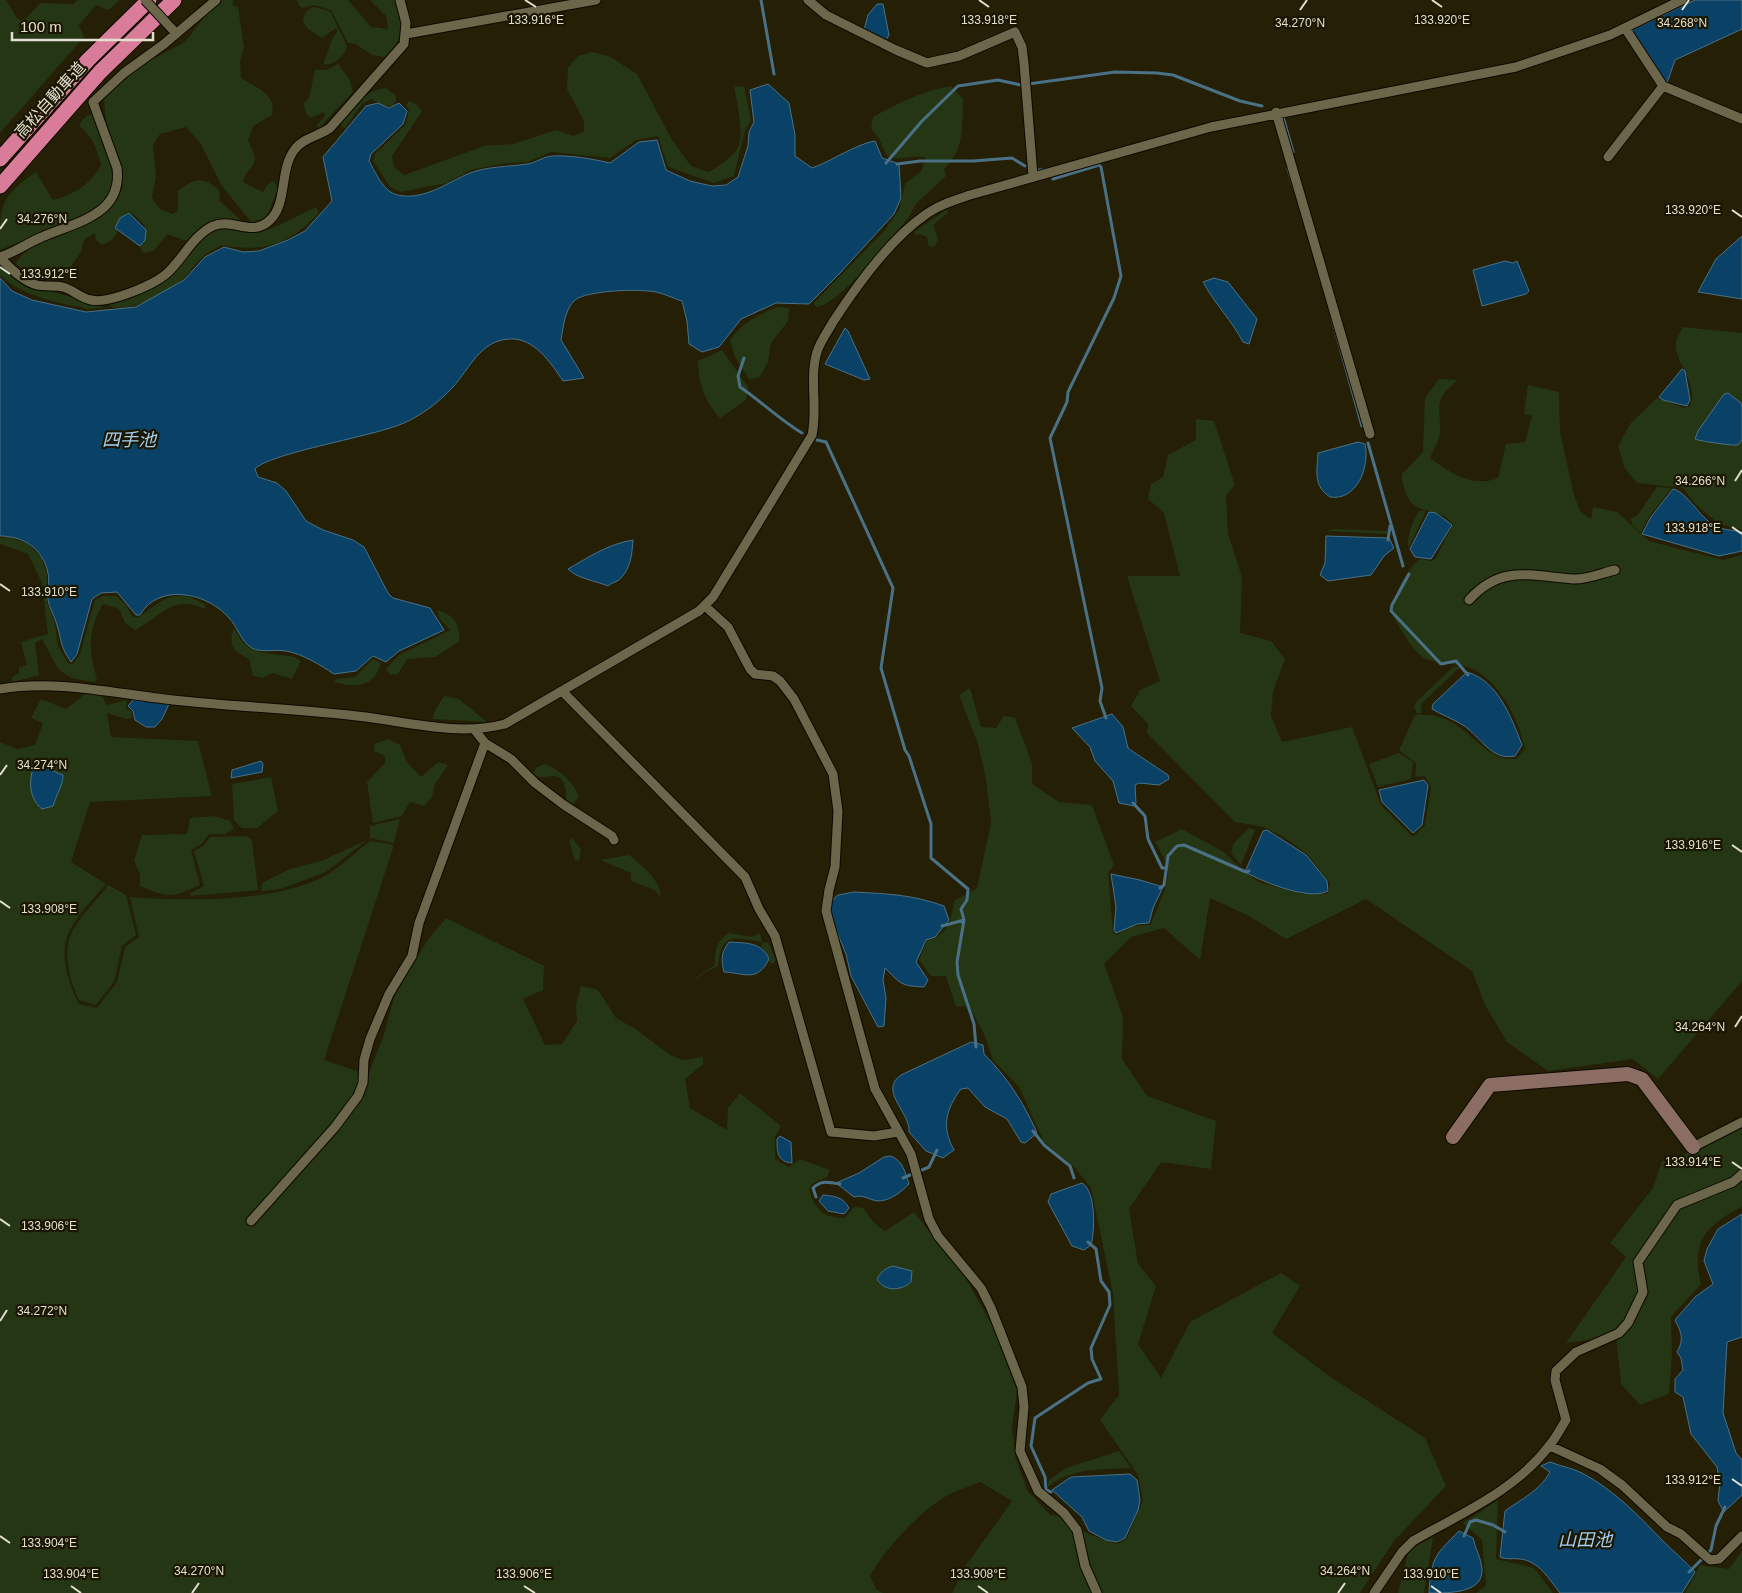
<svg xmlns="http://www.w3.org/2000/svg" width="1742" height="1593" viewBox="0 0 1742 1593" font-family="Helvetica,'Noto Sans JP',sans-serif">
<rect width="100%" height="100%" fill="#241f05"/>
<path fill="#253615" d="M0,0H6L17,18L23,21L40,3L74,4L77,0H120L108,10L96,5L79,25L84,37L0,133Z
M222,0H234L232,5L238,7L244,47L240,61L241,78C257,88 277,94 272,115L253,126L248,141C263,167 249,162 243,182L263,192L267,185L274,181L278,189L266,218L251,222L222,186L201,144L186,127L160,134L153,145L156,175L152,198L160,209L172,214L178,211V191C195,178 202,176 219,190L220,201L241,221C213,216 207,223 186,241L167,234L154,251L143,253L140,247C153,234 144,220 129,212L120,218L114,228L118,231L112,240L102,245L97,241L94,233L84,240L81,252L63,278C45,276 30,275 16,264C25,242 76,230 96,219C109,211 116,200 123,187L115,149L107,130L104,100L107,91L134,69L185,42L209,11Z
M297,0H348L371,27L388,29L386,16L370,0H397C404,26 406,37 385,57L372,55L356,44L348,43L331,10L314,5L302,8L299,6Z
M314,7L330,11L347,46C344,57 335,64 324,65V62L333,37L338,31L336,28L322,38L308,29L303,22C304,14 306,10 314,7Z
M593,52L611,57L637,74L672,140L691,166L709,172C718,166 731,159 737,149C745,136 737,103 734,87L744,86L751,121L745,130L734,176L714,183L668,167L658,136L636,140L610,158L551,152L528,162L506,163L471,170L447,183L401,192L390,187L373,161L375,154L406,124L409,110L406,105L409,101L416,104L422,111L392,156L394,167L404,175L484,146L513,144L556,130L573,136L584,132V121L567,89L568,68L578,56Z
M338,64L350,80L353,92L319,128L317,125L325,116L324,112L311,118L307,115L303,104L309,98L315,70H327Z
M951,86L963,99C962,125 965,150 944,169L946,176L916,204L909,217C891,238 840,305 816,307L814,303L885,230L899,210L905,184L921,171L926,158C910,154 904,162 887,156L878,137L871,129L873,117C897,104 923,90 951,86Z
M386,88L396,96V101L392,106L383,105L371,99L362,104L345,128L341,127C346,108 366,90 386,88Z
M90,114L95,116C102,135 119,170 113,189C110,198 102,204 95,210L0,250C0,204 0,197 36,172L53,200C75,194 90,185 101,165C97,149 93,137 79,126L82,120Z
M316,207L319,213C290,244 264,253 222,245C217,248 210,251 205,255C197,261 191,271 184,278C168,292 130,314 110,306V302L147,290L213,229C233,225 239,233 255,232C276,230 297,215 316,207Z
M946,210L949,212L933,225L938,239L935,246L929,247L927,237L920,234L915,235L914,232Z
M0,265L27,284L104,307L87,310C80,305 76,307 68,305C43,299 19,293 0,275Z
M777,307L789,308L788,321L771,343L768,362L759,378L749,379L735,357L730,340C742,323 758,315 777,307Z
M1683,327L1742,333V407L1741,403L1699,441L1721,442L1733,446L1742,440V530L1719,524L1696,505L1683,488L1637,483L1625,469L1618,446L1630,424L1657,398L1685,408L1690,406C1699,380 1673,362 1676,342C1677,337 1681,331 1683,327Z
M722,350L748,387L746,400L720,418C704,400 699,385 698,361Z
M1439,379L1458,380C1432,401 1441,404 1440,432C1440,440 1433,450 1430,458C1450,473 1473,488 1498,478L1506,444L1525,442L1532,416L1524,414L1528,385L1559,392L1560,432L1574,495L1580,511L1591,519L1593,507L1617,512L1649,541L1723,560L1742,555V981L1658,1079L1633,1059L1548,1071L1507,1042L1485,1005L1472,971L1366,899L1286,939L1249,916L1210,898L1200,960L1164,928L1131,937L1104,964L1123,1017L1122,1059L1147,1096L1216,1121L1211,1169L1161,1162L1129,1209L1138,1264L1156,1286L1138,1344L1161,1378L1190,1322L1281,1273L1300,1286L1272,1333L1329,1376L1425,1438L1446,1486L1394,1541L1360,1593H952L967,1564L1012,1501L980,1482C970,1486 958,1490 948,1495C921,1510 884,1550 870,1576L876,1589L883,1593H0V742L17,749L35,745L43,723L31,718L41,699L66,709L86,693L103,697L106,705L127,700L126,708L132,712V718L126,719L107,713L111,737L198,741L212,796L90,802L71,862L106,884C94,898 78,914 70,930C58,952 68,983 79,1004L97,1008L117,982L125,947L139,937L130,897C185,901 280,903 328,874C343,865 356,852 370,841L394,845L324,1060L368,1075L384,1035L394,997L427,941L446,918L544,966L543,990L523,999L545,1045L562,1044L577,1021L576,1004L581,986L598,990L616,1018L637,1030L670,1055L682,1060L703,1057V1064L685,1079L690,1108L727,1130L728,1108L740,1093L781,1126L775,1137V1159L789,1167L800,1159L830,1170L827,1177L812,1184L809,1189C814,1209 825,1219 845,1218L854,1207L863,1208L874,1223L885,1231L914,1212L965,1277L993,1327L1017,1391L1012,1427L1015,1456L1027,1490L1050,1515L1065,1516L1088,1534L1117,1544L1126,1540L1143,1500L1138,1475L1100,1420L1119,1395L1113,1294L1091,1188L1075,1168L1044,1142L1019,1087L993,1060L984,1034L969,1006L956,1007L946,976H931L919,960L927,941C949,934 951,921 954,901L977,888L991,823L986,779L978,744L959,695L970,688L981,727L996,728L1004,716L1015,718L1032,763V784L1059,802L1092,805L1114,865L1108,873L1113,932L1117,935L1132,926L1151,925C1156,907 1173,882 1166,864C1164,857 1159,849 1155,842L1182,829L1224,852L1243,871L1261,883L1302,894H1325L1329,892L1330,883L1307,854L1282,836L1264,827L1235,822L1147,733L1148,724L1131,706L1140,690L1160,681L1127,576H1180L1164,513L1148,499L1151,484L1163,477L1168,455L1196,440V419L1214,421L1235,485L1226,495L1228,534L1242,577L1240,633L1271,641L1285,659L1273,691L1271,716L1282,742L1352,727L1381,805L1413,837L1425,825L1431,787L1425,776L1415,777L1416,763L1399,750L1415,715C1468,710 1476,761 1516,759L1525,749C1519,719 1498,678 1468,667C1455,663 1439,664 1426,659C1413,653 1399,626 1392,614C1397,589 1402,577 1419,559L1432,561L1436,558L1453,524C1437,504 1414,518 1406,493C1404,487 1401,481 1402,474L1423,452L1425,398Z
M1657,487L1672,488L1648,518L1641,533L1632,525L1631,518L1637,516Z
M1419,511H1426L1408,549C1407,534 1412,523 1419,511Z
M1333,529L1387,531V534L1327,531Z
M10,537L28,544L41,557L47,574V602L55,624L58,646L69,664H73L80,654L95,600L103,596H116L126,605L132,616L138,618C150,609 169,592 185,596C192,597 198,601 204,604L206,609C170,594 163,616 135,630L125,623L119,609L103,604C88,628 88,652 97,678L95,682C57,678 59,670 42,639L35,643L39,675L12,682V677L19,673V667L27,665L21,642L48,634L42,583L28,554L0,544V538Z
M437,610C455,615 459,624 460,641L435,657L407,659L398,674L390,675L386,669L399,655L450,630L440,619Z
M234,627C245,657 268,652 295,657L301,661L292,679L273,673L263,678L253,676L249,659C232,650 228,646 234,627Z
M373,659L381,663C374,688 355,688 334,682L337,679L355,677Z
M1454,666L1459,668L1422,703L1421,713H1417L1414,707L1416,702Z
M444,696L459,699L487,722L433,719L435,710Z
M389,739L400,745L407,762L421,777L438,762L448,765L435,784L432,797L424,806L410,802L402,816L373,823L367,782L385,763V756L374,751V744Z
M1399,753L1413,762L1411,779L1378,787L1369,764Z
M545,764C561,771 571,779 579,796L573,804L566,800C567,790 565,776 553,776C548,776 544,778 539,777L533,773L537,767Z
M271,777L278,811L257,828H242L234,820L232,784Z
M215,816L230,821L234,829L225,834H209L202,844L191,850L200,885C172,898 168,898 140,886V874L134,861L142,835L187,834L190,818Z
M400,819L394,843L370,838V826Z
M1249,828L1255,830L1241,865L1231,853L1233,844Z
M246,836L252,840L258,890L191,896L190,893L204,886L194,851L203,846L210,837Z
M572,838L581,849L579,861L575,860L569,841Z
M367,840L326,872L280,889L261,891L262,883L290,869L321,861Z
M629,855C641,865 662,880 660,897L655,890L631,881V873L600,860Z
M108,885L126,895L136,935L122,946L114,982L96,1005L79,1000C70,981 62,952 72,932C80,916 97,900 108,885Z
M729,933L752,937L759,933L763,943L768,942L776,960L774,963H770V959L761,946L763,944L761,942C732,938 722,932 718,966L704,973L690,984L701,974L715,965C714,952 717,940 729,933Z
M1742,1127V1207C1705,1226 1691,1242 1701,1284L1671,1317L1672,1355L1669,1394L1640,1405L1621,1384L1616,1336L1566,1343L1626,1257L1610,1243L1653,1188L1662,1161L1685,1154Z
M1119,1451L1131,1468C1102,1470 1070,1467 1047,1488L1049,1480L1066,1468Z
M1498,1500L1496,1559L1534,1568L1553,1593H1476L1486,1586L1482,1540L1463,1523Z
M1433,1537L1424,1593H1398L1409,1550Z
M1742,1551V1593H1685L1700,1565L1729,1569Z"/>
<path fill="#0a4267" stroke="#4b7186" d="M1695,0H1742V29L1675,60L1667,83L1656,70L1632,30Z
M877,4H883L889,35L885,42L864,30L868,15Z
M768,84L789,103L795,135V156L812,168C832,161 856,144 875,141L882,158L899,164L901,198L894,214L840,273L809,304L776,303L741,319L719,347L702,352L689,344L687,321L682,301C675,299 667,295 660,293C644,288 588,290 575,300C565,308 563,328 561,340L584,378L563,381C551,363 534,337 509,339C480,341 470,368 453,387C439,402 422,415 404,423C376,436 269,453 255,469L258,477L277,483L286,491L306,521L323,530L353,540L364,547L388,593L393,598L430,608L444,630L399,651L386,662L373,656L356,671L334,674C320,665 303,654 286,651C276,649 260,653 252,648C240,641 238,627 229,618C208,593 159,582 140,615H136L117,592L101,593L92,599L77,654L71,662C59,645 62,639 56,622C54,615 49,607 48,600C47,591 50,581 48,573C43,549 24,536 0,536V278L12,291L32,300L86,312L136,307L184,280L205,257L224,247L243,252L259,251L288,240L305,231L332,201L323,157L366,106L378,103L389,108L399,103L407,111L403,124L371,154L369,161C376,173 383,192 398,195C424,201 448,182 470,173C489,166 508,167 527,164C536,163 544,156 553,156C570,155 593,159 610,163L639,142L657,140L666,170L690,181L712,186L726,185L738,177L748,146L749,132L754,122L750,90Z
M129,213L146,230L145,240L140,246L115,228L120,218Z
M1742,236V299L1698,292L1716,259Z
M1505,261L1513,263L1517,261L1529,291L1526,294L1482,306L1473,270Z
M1214,278L1228,282L1257,319L1249,344L1243,342C1232,321 1215,304 1203,282Z
M845,328L848,331L870,379L864,380L825,364Z
M1682,369L1685,371L1690,400L1687,406L1663,400L1659,397Z
M1728,393L1741,403L1742,407V440L1738,445C1734,446 1698,441 1695,439L1698,431L1724,394Z
M1358,442L1365,444C1370,467 1357,501 1330,497C1313,486 1317,471 1318,453Z
M1673,489C1687,492 1700,518 1715,526C1723,530 1733,530 1742,532V551L1719,556L1642,534L1651,517Z
M1429,512L1436,513L1452,525L1431,559L1415,557L1410,549Z
M1326,536L1389,538L1394,548L1384,556L1371,575L1328,581L1320,575L1325,563Z
M633,540C632,554 631,567 621,578C618,582 612,582 608,586C596,581 576,578 568,569C589,557 608,544 633,540Z
M1467,672C1498,681 1511,717 1522,745L1515,756C1491,761 1481,737 1463,725C1453,719 1442,715 1432,709L1433,704Z
M133,700L169,704L162,719L155,727H146L135,720L133,711L128,706Z
M1112,714L1123,727L1128,748L1132,751L1168,775L1169,779L1159,785L1139,783L1135,785L1136,803L1134,806L1119,803L1113,781L1095,761L1090,747L1072,728Z
M261,761L263,764L262,772L231,778L232,770Z
M38,765L63,775C63,786 56,795 53,806L42,809C29,798 29,783 33,768Z
M1424,780L1428,785L1422,825L1413,833L1382,802L1379,790Z
M1267,830L1306,855L1327,881L1328,891C1309,901 1263,882 1245,872L1263,831Z
M1111,874L1140,880L1163,887L1153,908L1149,923L1137,924L1116,933L1114,930L1116,907Z
M854,892C888,894 910,894 944,906L949,920L935,937L926,940L916,962L928,980L924,987C900,986 900,983 885,968L883,980L886,998L884,1026L878,1027L851,976L846,954L831,918V901L838,895Z
M729,942C746,943 762,942 769,959C757,983 745,973 724,972C721,959 721,953 729,942Z
M971,1042L983,1045L984,1054C1007,1077 1024,1103 1037,1133L1025,1143L1021,1142L1007,1119L985,1107L968,1088L961,1089C946,1109 941,1127 954,1150L943,1158L926,1151L909,1132C911,1113 878,1091 901,1075Z
M780,1136L791,1142L792,1163C777,1162 777,1151 777,1139Z
M891,1156C903,1161 905,1172 909,1184C901,1192 890,1201 878,1201C869,1200 863,1194 854,1197L836,1183L859,1173L884,1157Z
M1082,1183C1096,1191 1095,1231 1091,1245L1084,1250L1072,1246L1048,1202L1051,1194Z
M823,1195C835,1196 843,1197 849,1208L844,1214L828,1211L819,1201Z
M1742,1214V1337L1727,1342L1723,1413L1736,1453L1742,1460V1495L1724,1512L1718,1501L1720,1482L1717,1467L1691,1434L1683,1397L1675,1392V1379L1683,1370L1681,1358L1677,1352C1684,1340 1682,1333 1675,1320L1695,1297L1713,1284L1704,1261L1707,1249L1718,1229Z
M893,1266L912,1271L911,1282C901,1291 884,1292 877,1279C881,1272 885,1268 893,1266Z
M1550,1462C1560,1466 1572,1468 1582,1473C1614,1490 1638,1515 1662,1540C1673,1551 1684,1560 1695,1572L1682,1593H1560C1549,1579 1539,1561 1520,1559C1512,1558 1508,1560 1500,1557L1505,1511C1521,1499 1540,1491 1550,1472L1541,1466Z
M1130,1474L1137,1480L1140,1500L1138,1510L1125,1538L1117,1542L1106,1540L1089,1531L1082,1517L1052,1490L1071,1477Z
M1459,1531L1473,1538C1475,1548 1481,1558 1482,1568C1484,1593 1452,1593 1429,1593C1431,1558 1435,1555 1459,1531Z"/>
<g fill="none" stroke-linecap="round" stroke-linejoin="round">
<path stroke="#4b7186" stroke-width="3" d="M761,0L774,74
M1283,117L1293,152
M886,163L922,121L958,86L998,80L1021,85L1115,72L1157,73L1173,75L1240,101L1262,106
M897,164L920,161H973L1012,158L1025,166
M1288,169L1300,206
M1038,170H1045
M1053,179L1099,165L1101,167L1121,276L1114,298L1068,392L1067,402L1050,438L1102,688L1100,701L1106,718
M1332,318L1362,426
M744,358L738,376L740,387C762,402 780,420 802,433
M817,440L826,442L893,588L881,668L905,750L909,756L931,824V858L968,889L967,900L961,909L964,920L942,926
M1368,443L1403,566
M1388,540L1390,526
M1409,574L1392,605L1391,611L1441,664L1456,661L1468,675
M1133,803L1145,816L1148,839L1162,868H1165
M1160,888L1164,885L1168,856L1177,846L1184,845L1246,872L1249,871
M964,920L957,962L958,975L974,1024L976,1047
M1033,1131L1044,1145L1070,1166L1074,1178
M903,1178L929,1167L937,1150
M816,1197L813,1188C822,1179 829,1183 840,1184
M1051,1492L1046,1490L1045,1477L1031,1446L1035,1418L1088,1383L1101,1379L1092,1359L1091,1348L1110,1305L1109,1292L1101,1281L1096,1249L1088,1242
M1464,1536L1470,1522L1476,1520L1493,1525L1505,1532
M1689,1572L1711,1550L1716,1526L1725,1507"/>
<defs>
<path id="street" d="M808,0L826,15L896,50L927,63L959,56L1015,32L1022,47L1024,63L1033,176
M1625,28L1663,86L1742,119
M406,34L596,0
M1276,112L1370,434
M1608,157L1663,86
M0,257C16,252 27,243 42,237C76,222 123,215 117,168L93,102L124,73L164,44L216,0
M0,258C11,268 22,281 37,285C45,287 55,285 63,287C73,290 81,298 91,300C108,304 151,286 165,275C182,261 192,236 213,226C232,217 252,238 270,220C288,203 279,169 295,149C303,138 319,136 330,128L404,44L406,23L400,0
M1469,600C1501,564 1531,576 1573,579C1586,580 1602,573 1615,570
M705,606L728,627L750,669L755,674L773,676L780,681L794,699L833,774L838,811L835,867L829,890L826,911L875,1089L911,1154L929,1219L938,1236L981,1288L991,1308L1022,1387L1024,1407L1020,1451L1038,1491L1064,1513L1077,1530L1085,1566L1097,1593
M0,689C57,679 116,694 173,700C237,707 302,709 366,717C411,723 461,736 505,724L699,611L713,597L812,435C818,408 809,378 817,352C820,342 828,331 833,322C857,285 889,240 925,215C938,205 955,200 970,195L1211,127L1516,67L1610,35L1682,0
M562,691L745,877L759,909L775,936L831,1132L874,1136L898,1132
M474,729L485,743L511,759L535,783L564,805L612,836L614,840
M1693,1147L1742,1122
M251,1221L335,1127L358,1096L363,1083L364,1060L370,1039L389,994L412,956L419,923L485,743
M1550,1446L1600,1469L1622,1485L1667,1527L1681,1534L1710,1560L1719,1559L1742,1536
M1374,1593L1402,1552L1413,1541C1460,1514 1515,1491 1549,1446C1556,1438 1560,1429 1566,1420L1555,1380L1556,1371L1576,1352L1619,1333L1628,1323L1643,1292L1638,1262L1677,1205L1733,1182L1742,1174"/>
<path id="secondary" d="M1453,1137L1490,1085L1628,1074L1642,1079L1693,1147"/>
<path id="highway" d="M0,159L88,60L149,0
M0,186L100,72L174,0"/>
</defs>
<use href="#street" stroke="#0d0900" stroke-width="11"/>
<use href="#secondary" stroke="#0d0900" stroke-width="16"/>
<use href="#highway" stroke="#0d0900" stroke-width="17"/>
<use href="#street" stroke="#6c674b" stroke-width="9"/>
<use href="#secondary" stroke="#8c6d63" stroke-width="14"/>
<use href="#highway" stroke="#d87c9a" stroke-width="15"/>
<defs>
<path id="street-bridge" d="M145,0L173,30"/>
</defs>
<use href="#street-bridge" stroke="#0d0900" stroke-width="11" stroke-linecap="butt"/>
<use href="#street-bridge" stroke="#6c674b" stroke-width="9"/>
</g>
<path fill="none" stroke="#e2dfd0" stroke-width="2" d="M525,0L536,7M979,0L989,7M1432,0L1442,7M1300,10L1307,0M1682,10L1689,0M1732,210L1742,217M0,229L7,219M0,267L10,274M1735,481L1742,470M1732,527L1742,534M0,584L10,591M0,775L7,765M1732,845L1742,852M0,901L10,908M1735,1027L1742,1016M1732,1162L1742,1169M0,1219L10,1226M0,1321L7,1310M1732,1479L1742,1486M0,1536L10,1543M71,1586L81,1593M524,1586L535,1593M978,1586L988,1593M1431,1586L1441,1593M192,1593L199,1583M1338,1593L1345,1583"/>
<g text-anchor="middle" dominant-baseline="central" stroke-width="4.5" stroke-linejoin="round" paint-order="stroke">
<g font-size="16" fill="#e2dfd0" stroke="#1b1600">
<text transform="translate(50 100) rotate(-48)">高松自動車道</text>
</g>
<g font-size="18" font-style="italic" fill="#a3cef2" stroke="#1b1600">
<text x="129" y="440">四手池</text>
<text x="1585" y="1540">山田池</text>
</g>
</g>
<g font-size="12" text-anchor="middle" fill="#e2dfd0" stroke="#1b1600" stroke-width="4.5" stroke-linejoin="round" paint-order="stroke">
<text x="536" y="24">133.916°E</text>
<text x="989" y="24">133.918°E</text>
<text x="1442" y="24">133.920°E</text>
<text x="1300" y="27">34.270°N</text>
<text x="1682" y="27">34.268°N</text>
<text x="1693" y="214">133.920°E</text>
<text x="42" y="223">34.276°N</text>
<text x="49" y="278">133.912°E</text>
<text x="1700" y="485">34.266°N</text>
<text x="1693" y="532">133.918°E</text>
<text x="49" y="596">133.910°E</text>
<text x="42" y="769">34.274°N</text>
<text x="1693" y="849">133.916°E</text>
<text x="49" y="913">133.908°E</text>
<text x="1700" y="1031">34.264°N</text>
<text x="1693" y="1166">133.914°E</text>
<text x="49" y="1230">133.906°E</text>
<text x="42" y="1315">34.272°N</text>
<text x="1693" y="1484">133.912°E</text>
<text x="49" y="1547">133.904°E</text>
<text x="199" y="1575">34.270°N</text>
<text x="1345" y="1575">34.264°N</text>
<text x="71" y="1578">133.904°E</text>
<text x="524" y="1578">133.906°E</text>
<text x="978" y="1578">133.908°E</text>
<text x="1431" y="1578">133.910°E</text>
</g>
<path d="M12 32v8h141v-8" fill="none" stroke="#e2dfd0" stroke-width="2.5"/>
<text x="20" y="32" font-size="15" fill="#e2dfd0" stroke="#1b1600" stroke-width="4" paint-order="stroke">100 m</text>
</svg>
